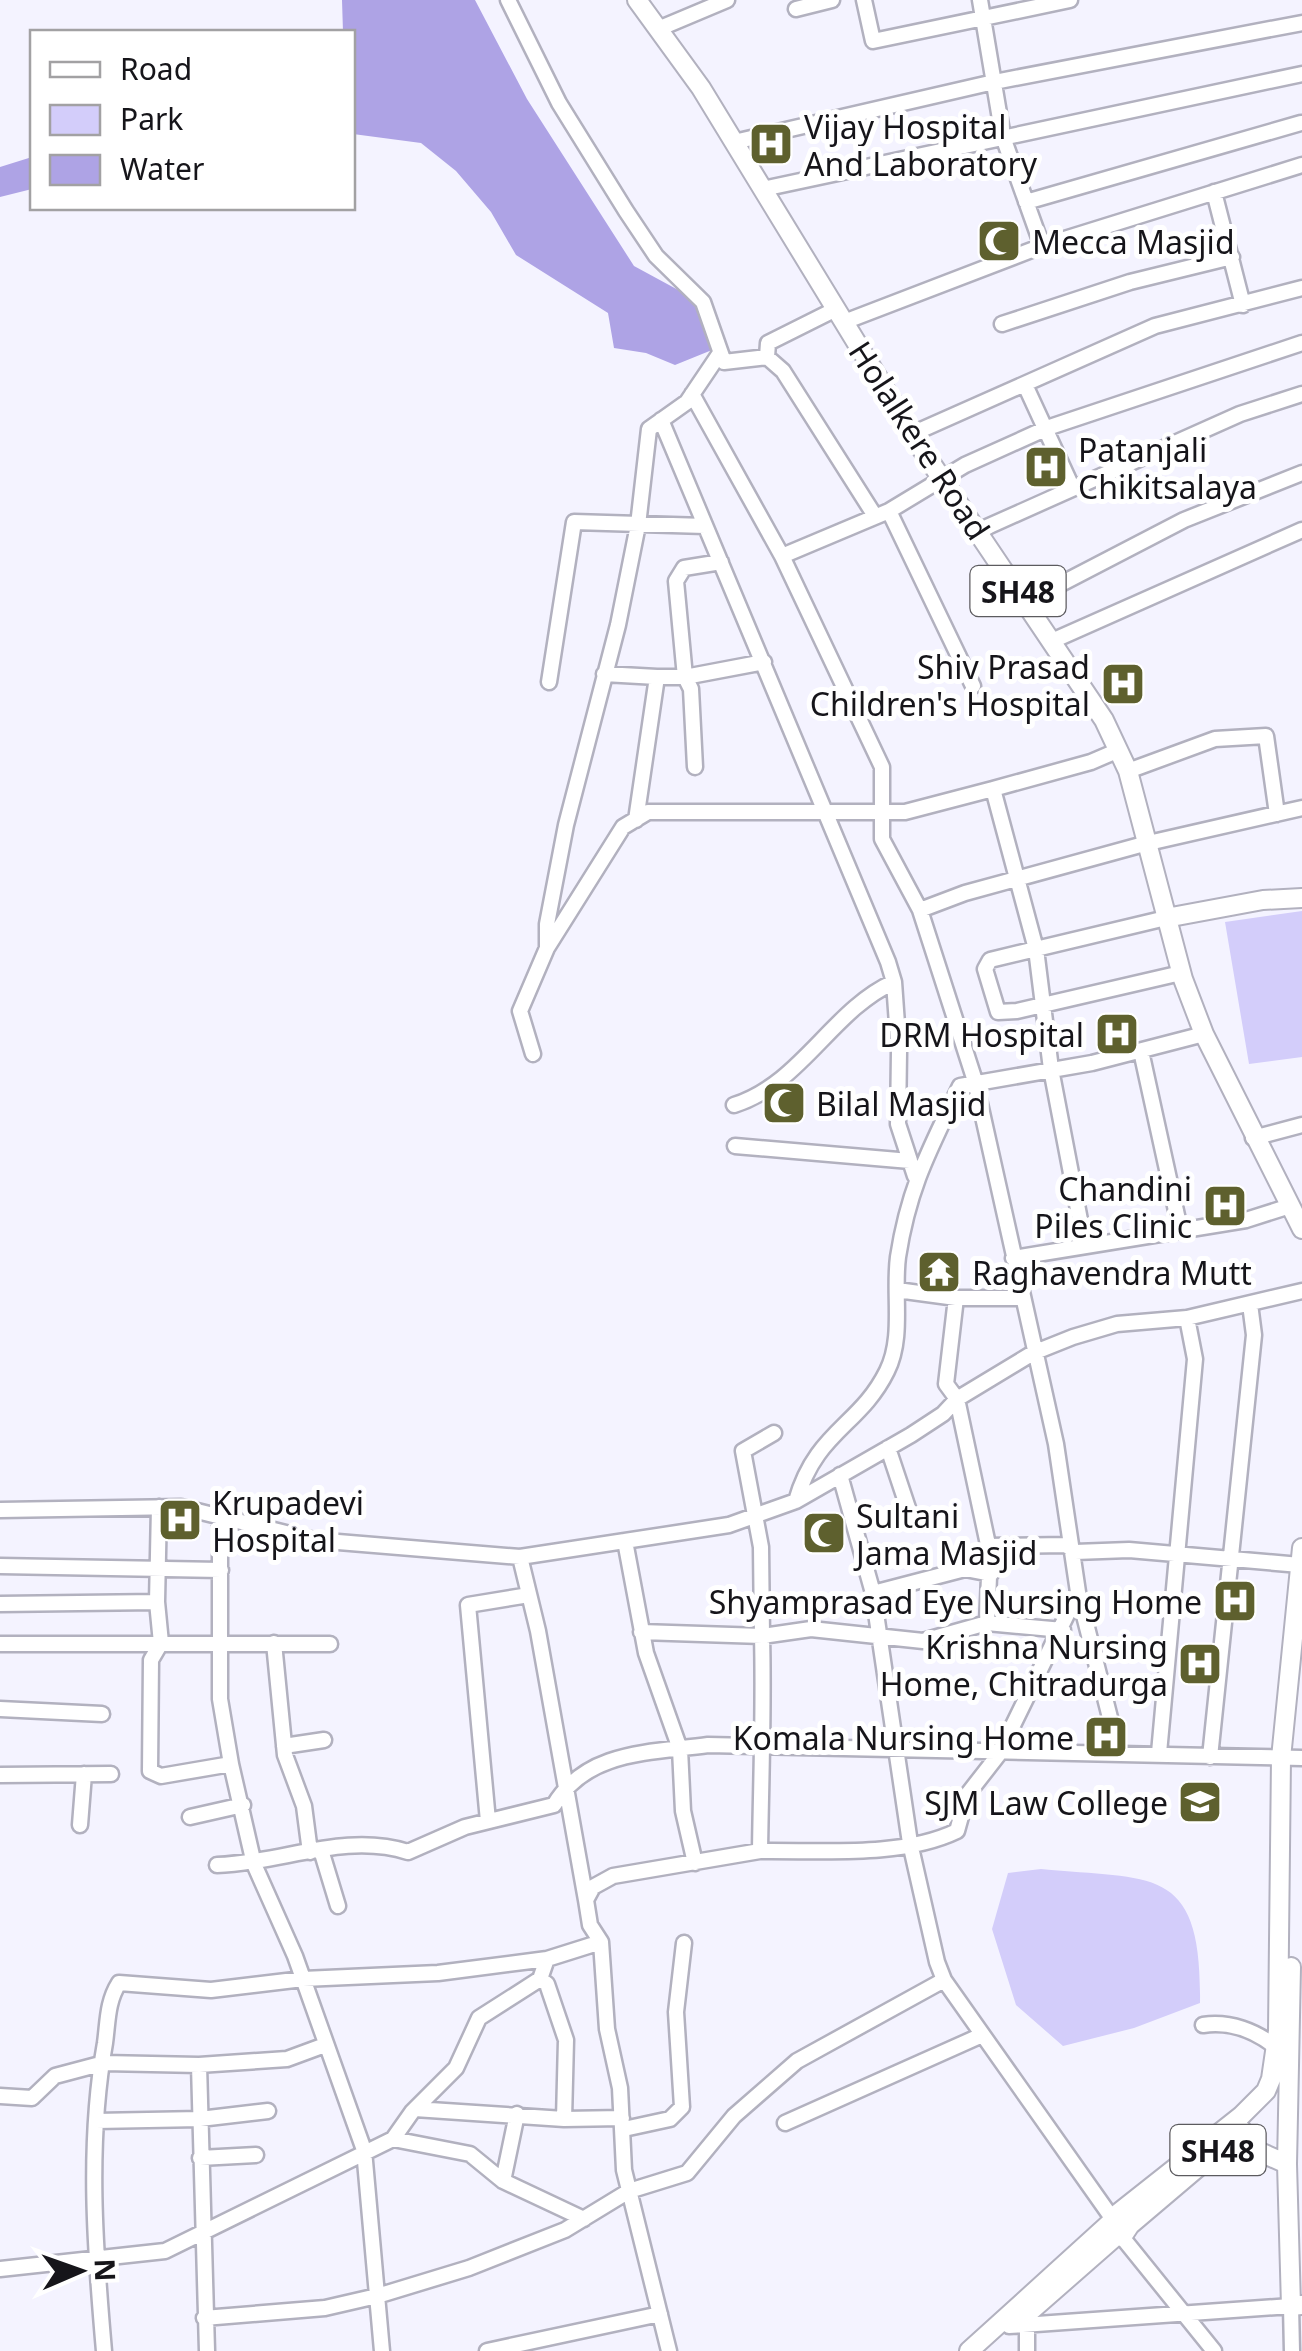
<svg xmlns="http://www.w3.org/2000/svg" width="1302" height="2351" viewBox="0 0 1302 2351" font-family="'Noto Sans',sans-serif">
<rect width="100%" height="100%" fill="#f4f3ff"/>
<path fill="#d3cdfa" d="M1302,911V1057L1249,1064L1225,922Z
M1041,1869C1154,1880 1202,1864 1200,2003L1134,2028L1063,2046L1016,2005L992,1929L1008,1873Z"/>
<path fill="#aea3e5" d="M342,0H475L527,99L634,266L693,298L712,350L675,365L646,353L614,348L608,313L516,255L491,212L456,171L421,143L353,134L352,32H343Z
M32,157V189L0,197V167Z"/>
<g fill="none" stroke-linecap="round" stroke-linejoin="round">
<defs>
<path id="minor" d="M508,0L559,103L626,211L656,256L703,302L724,362L767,357L783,371L875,516
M864,0L873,41L1070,0
M980,0L1003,137L1042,246
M796,9L832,0
M658,29L727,0
M734,142L994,82L1302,23
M763,189L1302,74
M1214,192L1243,305
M1026,202L1301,123
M844,322L1042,246L1302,165
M1002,324L1130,282L1232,257
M1302,343L1047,428L965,465L889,511L782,556L882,767V839L920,910L965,893L1144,844L1302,808
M767,357L768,343L836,309
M1026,387L1072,487
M692,394L782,556
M661,420L888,962L894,982L899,1052L898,1124L915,1176
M912,434L1155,326L1302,288
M889,511L973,686
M978,531L1240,414L1302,394
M721,562L684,568L676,581L685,677L764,662
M1026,602L1184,520L1302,473
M1052,641L1302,530
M604,674L657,677
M549,682L574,522L705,526
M1128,771L1215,739L1266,736L1277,814
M993,789L1091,762L1119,750
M636,820L657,677H685L691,689L695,767
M1166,918L990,960L985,969L998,1012L1017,1011L1181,973
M547,948L623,827L648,812H905L993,789L1036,949L1051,1069L1085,1246
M1141,1051L1180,1229
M533,1054L520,1011L547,948V924L566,825L618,625L638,525L649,429L687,402L720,353
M734,1105C801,1084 832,1010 894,982
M1253,1138L1302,1125
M735,1146L910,1161
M1013,1258L1246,1220L1290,1206
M897,1290L956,1298H1021
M888,1448L912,1520
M840,1475L873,1593L910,1843L937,1962L944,1980L1112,2218
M796,1501C816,1431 860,1426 887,1371C904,1337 893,1294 898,1257C909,1186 930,1149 960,1086L1092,1063L1204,1034
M159,1507L157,1602L161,1643L151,1660L150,1771L161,1776L231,1764
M0,1510L181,1507L314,1540L520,1557L729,1525L796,1501L911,1435L943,1414L957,1399L1033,1353L1073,1337L1117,1324L1187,1318L1302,1291
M220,1517V1699L231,1764L254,1864L295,1956L364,2150L382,2351
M625,1541L646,1653L680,1749L683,1811L695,1863
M987,1546L1066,1545L1075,1552L1129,1550L1300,1565
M520,1557L538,1631L586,1900
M0,1566L221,1570
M1078,1592L1119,1753
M873,1593L965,1569L991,1574
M0,1604L157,1602
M987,1623L1063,1630
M641,1632L762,1636L761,1547L743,1451L774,1433
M274,1643L285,1755L304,1806L310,1852
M0,1644H330
M0,1709L102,1714
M284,1746L324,1740
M1159,1753L1195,1359L1187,1318
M1210,1757L1254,1335L1250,1304
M0,1775L111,1774
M190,1817L243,1805
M488,1821L468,1605L529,1595
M80,1825L84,1774
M321,1850L338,1906
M760,1851C821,1850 901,1858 957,1831L967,1795L999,1754L1078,1592L1056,1444L975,1081L920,910
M217,1865C282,1863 345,1832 408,1852L465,1827L554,1805C587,1750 651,1753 708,1745L1302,1758
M540,1979L547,1984L566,2040L564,2119
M1203,2025C1230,2021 1256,2031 1277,2048
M199,2065L207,2351
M0,2096L32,2098L55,2076L104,2063L199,2065L287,2059L325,2045
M415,2109L564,2119L622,2118
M96,2121L200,2119L268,2111
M785,2123L982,2035
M624,2129L670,2119L682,2107L676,2012L684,1943
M393,2139L470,2154L503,2181L584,2219
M200,2158L256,2155
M503,2181L517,2114
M1122,2237L1214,2351
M0,2269L165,2251L393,2139L412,2112L456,2068L479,2018L540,1979L547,1959
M204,2318L325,2308L377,2296L469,2268L565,2230L629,2191L687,2173L734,2116L797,2061L944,1980
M1009,2326L1291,2306L1292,2351
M1027,2327V2351
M104,2351C95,2249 87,2144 105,2043C108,2021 107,2002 119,1983L211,1990L303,1979L438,1973L547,1959L601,1942
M487,2351L660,2314
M669,2351L624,2170L620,2088L607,2029L601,1942L590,1925L586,1900L593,1887L613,1876L760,1851C761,1779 764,1708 762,1636L811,1629L923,1641L987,1623L990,1554L957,1399L946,1384L956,1298"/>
<path id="major" d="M637,0L701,88L919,445L1104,720L1128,771L1183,979L1204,1034L1302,1229
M1166,918L1263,900L1302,898
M1291,1967L1287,2164L1291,2306L1302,2305
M1218,2150L1253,2149L1287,2164
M1118,2216L1130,2225L1122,2237L1109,2230L1112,2218L1241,2116L1266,2091L1271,2079L1278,2031L1281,1758L1302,1548
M1130,2225L1242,2130
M1018,2322L1115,2237
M969,2351L1109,2224"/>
</defs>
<use href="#minor" stroke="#b2b1bf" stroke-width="19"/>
<use href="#major" stroke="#b2b1bf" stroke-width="22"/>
<use href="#minor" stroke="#fff" stroke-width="14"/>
<use href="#major" stroke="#fff" stroke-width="18"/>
</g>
<defs>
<symbol id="hospital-square" viewBox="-11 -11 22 22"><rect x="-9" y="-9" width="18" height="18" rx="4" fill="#5e602e" stroke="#fff"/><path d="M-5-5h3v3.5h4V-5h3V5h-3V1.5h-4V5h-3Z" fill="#fff"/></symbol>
<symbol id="mosque-square" viewBox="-11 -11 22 22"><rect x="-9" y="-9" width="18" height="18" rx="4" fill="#5e602e" stroke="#fff"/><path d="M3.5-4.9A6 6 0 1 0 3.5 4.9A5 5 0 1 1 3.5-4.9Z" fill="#fff"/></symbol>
<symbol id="temple-square" viewBox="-11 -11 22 22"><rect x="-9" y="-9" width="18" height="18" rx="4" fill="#5e602e" stroke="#fff"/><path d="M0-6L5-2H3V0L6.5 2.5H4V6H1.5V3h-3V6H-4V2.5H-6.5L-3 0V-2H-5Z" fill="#fff"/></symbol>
<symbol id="university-square" viewBox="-11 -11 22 22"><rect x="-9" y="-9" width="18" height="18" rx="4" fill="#5e602e" stroke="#fff"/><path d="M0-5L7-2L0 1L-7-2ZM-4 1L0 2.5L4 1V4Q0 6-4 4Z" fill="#fff"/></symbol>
</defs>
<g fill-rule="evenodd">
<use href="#hospital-square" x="746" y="119" width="50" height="50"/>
<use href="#mosque-square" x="974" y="216" width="50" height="50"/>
<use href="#hospital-square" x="1021" y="442" width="50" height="50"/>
<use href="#hospital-square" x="1098" y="659" width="50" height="50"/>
<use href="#hospital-square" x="1092" y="1009" width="50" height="50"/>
<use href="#mosque-square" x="759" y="1078" width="50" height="50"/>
<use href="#hospital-square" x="1200" y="1181" width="50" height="50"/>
<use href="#temple-square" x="914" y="1247" width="50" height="50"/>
<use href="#hospital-square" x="155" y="1495" width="50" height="50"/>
<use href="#mosque-square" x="799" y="1508" width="50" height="50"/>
<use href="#hospital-square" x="1210" y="1576" width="50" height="50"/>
<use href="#hospital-square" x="1175" y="1639" width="50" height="50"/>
<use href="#hospital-square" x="1081" y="1712" width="50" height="50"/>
<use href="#university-square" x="1175" y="1777" width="50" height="50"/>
</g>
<g text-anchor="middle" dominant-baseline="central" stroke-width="10" stroke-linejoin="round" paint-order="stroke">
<g fill="#fff" stroke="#5c5b5f" stroke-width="2.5">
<rect x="970.5" y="566" width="95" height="50" rx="8"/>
<rect x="1170.5" y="2125" width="95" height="50" rx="8"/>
</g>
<g font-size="30" font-weight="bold" fill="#16151a">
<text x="1018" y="591">SH48</text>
<text x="1218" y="2150">SH48</text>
</g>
<g font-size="32" fill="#16151a" stroke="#fff" text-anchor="start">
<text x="804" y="126">Vijay Hospital<tspan x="804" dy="37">And Laboratory</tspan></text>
<text x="1032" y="241">Mecca Masjid</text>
<text x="1078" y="449">Patanjali<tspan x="1078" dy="37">Chikitsalaya</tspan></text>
<text x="1090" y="666" text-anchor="end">Shiv Prasad<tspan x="1090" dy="37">Children's Hospital</tspan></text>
<text x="1084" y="1034" text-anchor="end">DRM Hospital</text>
<text x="816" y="1103">Bilal Masjid</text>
<text x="1192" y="1188" text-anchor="end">Chandini<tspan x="1192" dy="37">Piles Clinic</tspan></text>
<text x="972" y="1272">Raghavendra Mutt</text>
<text x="212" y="1502">Krupadevi<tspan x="212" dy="37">Hospital</tspan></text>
<text x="856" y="1515">Sultani<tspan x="856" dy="37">Jama Masjid</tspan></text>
<text x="1202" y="1601" text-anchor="end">Shyamprasad Eye Nursing Home</text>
<text x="1168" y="1646" text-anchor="end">Krishna Nursing<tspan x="1168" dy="37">Home, Chitradurga</tspan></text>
<text x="1074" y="1737" text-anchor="end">Komala Nursing Home</text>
<text x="1168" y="1802" text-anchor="end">SJM Law College</text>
</g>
<g font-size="32" fill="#16151a" stroke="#fff">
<text transform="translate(920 440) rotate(57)">Holalkere Road</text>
</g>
</g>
<rect x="30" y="30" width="325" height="180" fill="#ffffff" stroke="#a2a1a3" stroke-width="2.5"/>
<rect x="50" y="62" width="50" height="15" fill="#ffffff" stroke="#a2a1a3" stroke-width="2.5"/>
<text x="120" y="80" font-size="30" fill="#16151a">Road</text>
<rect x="50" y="105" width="50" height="30" fill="#d3cdfa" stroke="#a2a1a3" stroke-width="2.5"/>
<text x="120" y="130" font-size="30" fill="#16151a">Park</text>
<rect x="50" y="155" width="50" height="30" fill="#aea3e5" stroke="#a2a1a3" stroke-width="2.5"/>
<text x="120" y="180" font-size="30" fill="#16151a">Water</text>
<g transform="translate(80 2271) rotate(88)" stroke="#ffffff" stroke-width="8" paint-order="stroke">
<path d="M0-8L18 38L0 25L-18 38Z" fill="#16151a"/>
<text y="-15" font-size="28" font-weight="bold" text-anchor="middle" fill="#16151a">N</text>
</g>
</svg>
